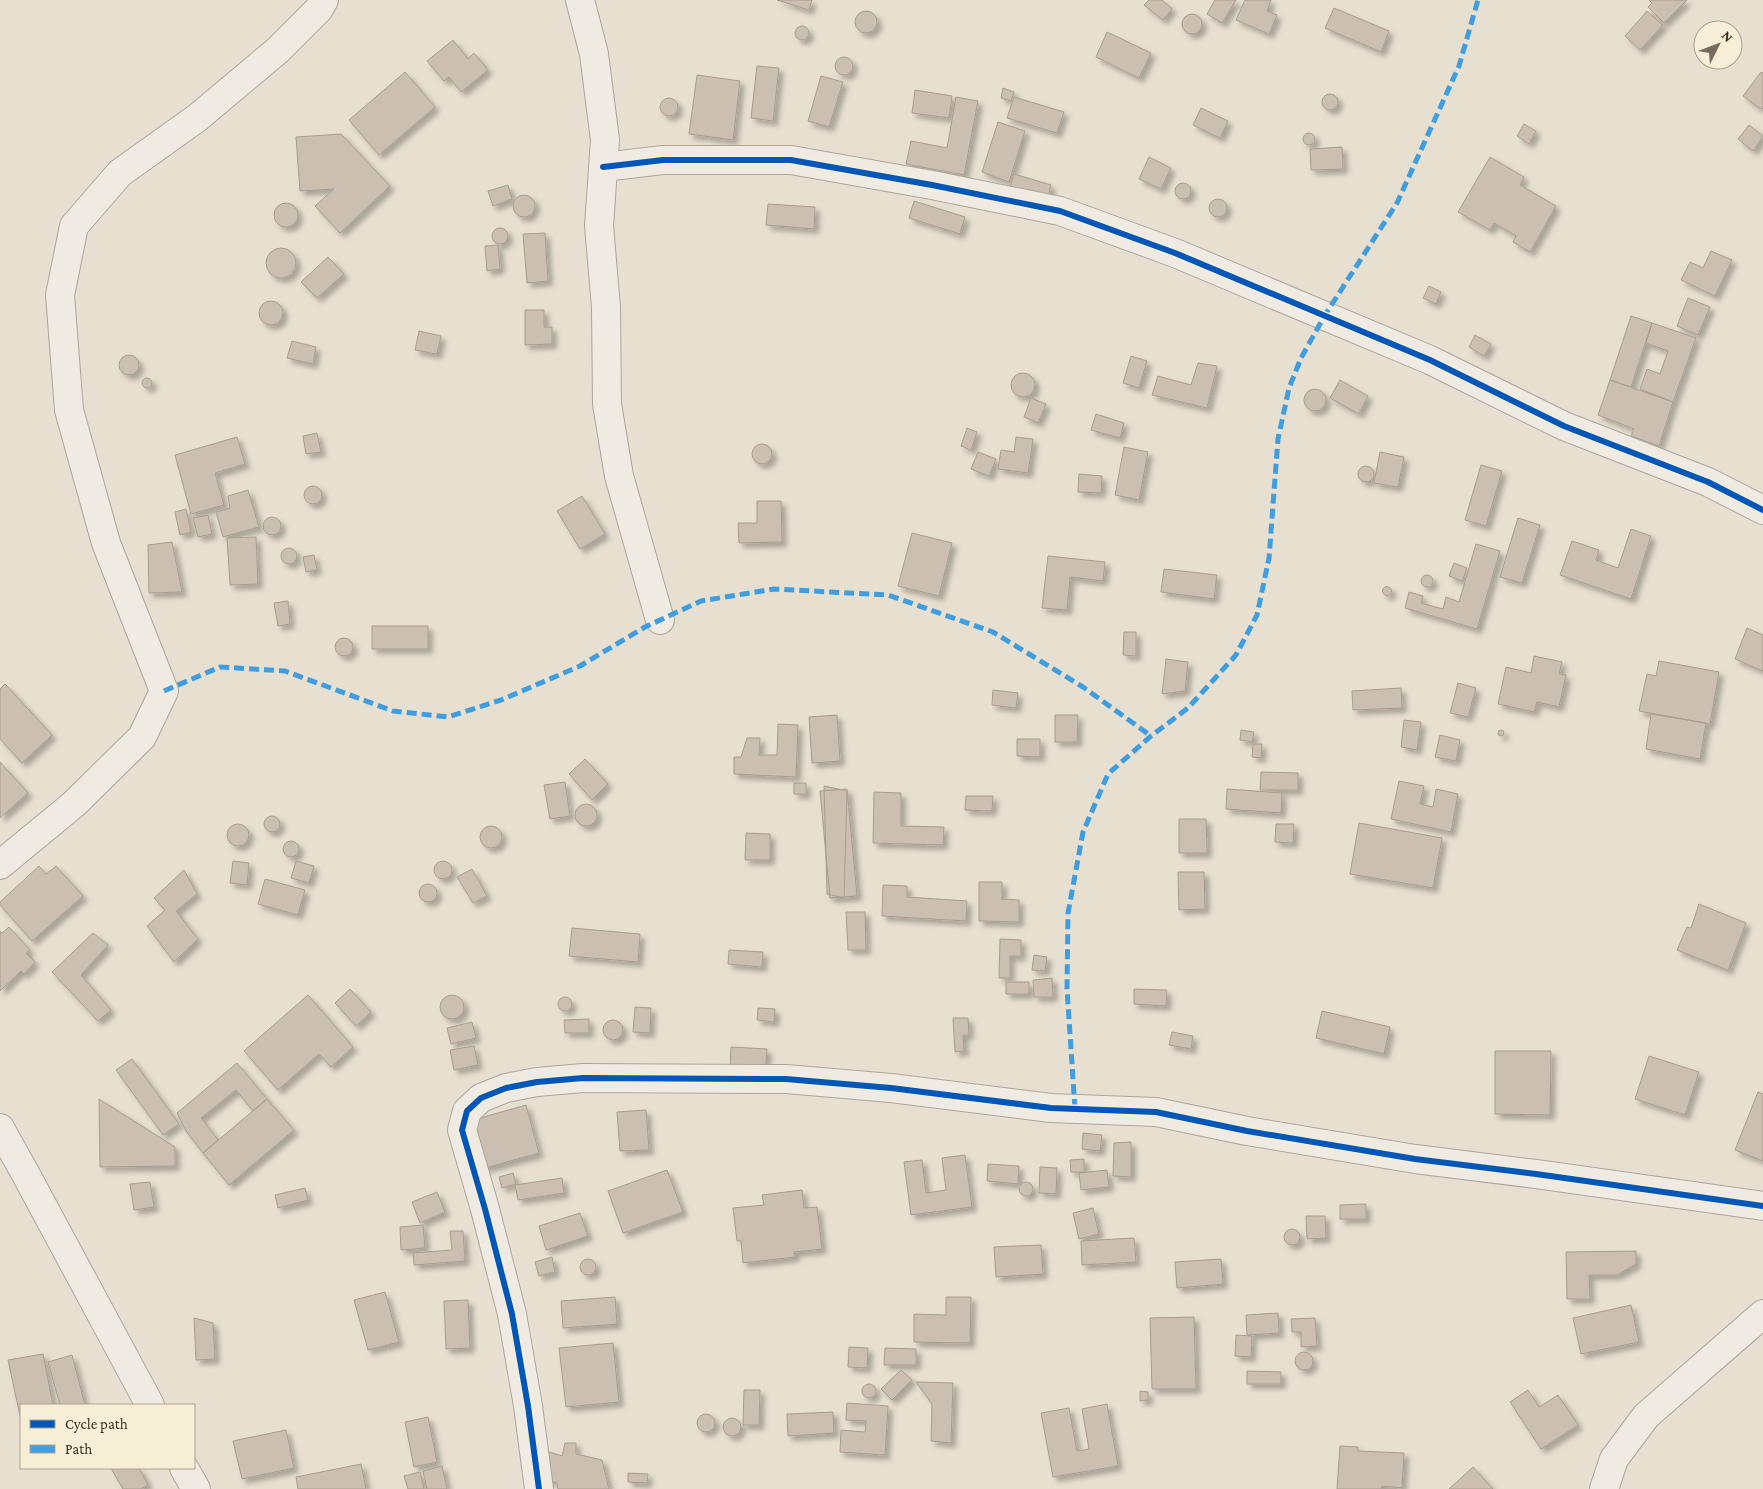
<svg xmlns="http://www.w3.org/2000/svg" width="1763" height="1489" viewBox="0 0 1763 1489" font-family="'Crimson Pro',serif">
<defs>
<filter id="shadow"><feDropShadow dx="4.5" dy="4.5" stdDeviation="2.5" flood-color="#0004"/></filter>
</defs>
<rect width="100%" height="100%" fill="#e7e0d1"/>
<path fill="#cbbfb2" stroke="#a89c90" filter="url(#shadow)" d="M777,0H812L809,10Z
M1149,0H1162L1172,9L1163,20L1144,5Z
M1215,0H1236L1222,23L1207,14Z
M1245,0H1271L1267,11L1277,15L1269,34L1236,20Z
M1649,0H1687L1664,23L1648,7L1652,3Z
M1334,8L1389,31L1381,52L1325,28Z
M855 22a11 11 0 1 1 22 0a11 11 0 1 1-22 0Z
M1647,11L1663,25L1640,50L1625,36Z
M1182 24a10 10 0 1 1 20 0a10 10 0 1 1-20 0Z
M795 33a7 7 0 1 1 14 0a7 7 0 1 1-14 0Z
M1107,32L1151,53L1139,78L1096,57Z
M453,40L468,59L474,53L488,70L461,92L449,77L444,81L427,61Z
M835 66a9 9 0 1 1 18 0a9 9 0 1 1-18 0Z
M757,66L779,68L773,121L751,118Z
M405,72L435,107L379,155L349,120Z
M1761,72L1763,73V106L1761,109L1743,96Z
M697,75L740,81L733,140L689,134Z
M821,76L843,82L829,127L808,121Z
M1003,88L1014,92L1011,101L1001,98Z
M915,90L952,96L949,118L912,113Z
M1322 102a8 8 0 1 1 16 0a8 8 0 1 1-16 0Z
M956,97L978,101L964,175L906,164L911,141L947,148Z
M1014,97L1064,112L1057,133L1007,118Z
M660 107a9 9 0 1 1 18 0a9 9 0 1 1-18 0Z
M1201,108L1228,121L1220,138L1193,125Z
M998,122L1025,131L1009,182L982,172Z
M1524,124L1536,131L1529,144L1517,136Z
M1749,125L1763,136L1753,151L1738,139Z
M1303 139a6 6 0 1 1 12 0a6 6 0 1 1-12 0Z
M341,134L390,186L340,233L315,206L334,189L300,191L296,137Z
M1342,147L1343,169L1311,170L1310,149Z
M1149,157L1171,168L1161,189L1139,179Z
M1490,157L1524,177L1520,185L1556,206L1530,252L1513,242L1516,236L1494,223L1490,230L1458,212Z
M1014,174L1051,185L1047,202L1009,190Z
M1175 191a8 8 0 1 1 16 0a8 8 0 1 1-16 0Z
M508,185L512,199L493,206L488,191Z
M513 206a11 11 0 1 1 22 0a11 11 0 1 1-22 0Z
M1209 208a9 9 0 1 1 18 0a9 9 0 1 1-18 0Z
M914,201L965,217L960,234L909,218Z
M274 215a12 12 0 1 1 24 0a12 12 0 1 1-24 0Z
M768,204L815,207L814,229L766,225Z
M492 236a8 8 0 1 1 16 0a8 8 0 1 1-16 0Z
M545,233L548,281L527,283L523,234Z
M498,245L500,269L487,271L485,246Z
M266 263a15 15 0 1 1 30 0a15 15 0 1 1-30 0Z
M1711,251L1732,260L1715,296L1681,280L1690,262L1703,268Z
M328,257L344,274L317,298L301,282Z
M1429,286L1441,292L1436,304L1423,298Z
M1688,298L1710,307L1698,335L1677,326Z
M259 313a12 12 0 1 1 24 0a12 12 0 1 1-24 0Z
M525,310H544V327H552V344L525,345Z
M1631,316L1652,323L1631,387L1610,380Z
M1652,323L1696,338L1673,402L1640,389L1647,369L1660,374L1668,351L1646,343Z
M419,331L441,336L437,354L415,350Z
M1475,335L1491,344L1484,356L1469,347Z
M292,341L316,347L313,364L287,358Z
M119 365a10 10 0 1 1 20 0a10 10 0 1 1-20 0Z
M1131,356L1147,361L1139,388L1123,383Z
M1198,363L1217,366L1207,408L1152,395L1158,376L1191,385Z
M1011 385a12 12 0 1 1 24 0a12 12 0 1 1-24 0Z
M142 383a5 5 0 1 1 10 0a5 5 0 1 1-10 0Z
M1340,380L1368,396L1359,414L1330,398Z
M1610,380L1673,402L1659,446L1631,436L1634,429L1598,415Z
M1304 400a11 11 0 1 1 22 0a11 11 0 1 1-22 0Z
M1031,398L1046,404L1038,423L1024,417Z
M1096,414L1124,423L1120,438L1091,430Z
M967,428L977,432L971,450L961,446Z
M317,433L321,452L306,454L303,436Z
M237,437L245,464L215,473L224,505L191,514L175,455Z
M1016,437L1033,439L1028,473L998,469L1001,450L1014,452Z
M752 454a10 10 0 1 1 20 0a10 10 0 1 1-20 0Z
M1124,447L1148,452L1139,500L1115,495Z
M978,452L996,459L989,476L971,469Z
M1380,452L1404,457L1398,487L1374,483Z
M1481,465L1502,471L1486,526L1465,520Z
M1358 474a8 8 0 1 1 16 0a8 8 0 1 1-16 0Z
M1079,474L1102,476L1101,493L1078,492Z
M304 495a9 9 0 1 1 18 0a9 9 0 1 1-18 0Z
M248,490L259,527L223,537L216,512L230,508L228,496Z
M582,496L605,534L580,549L557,511Z
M757,501H781L782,542L739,543L738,523H757Z
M186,509L191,532L180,535L175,512Z
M208,515L212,534L198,537L193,518Z
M263 526a9 9 0 1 1 18 0a9 9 0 1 1-18 0Z
M1518,518L1540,525L1522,583L1500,577Z
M1631,529L1651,536L1631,599L1560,575L1572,541L1599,550L1596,560L1618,568Z
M912,533L952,543L939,596L898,586Z
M256,537L258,584L230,585L227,538Z
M172,542L182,592L149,593L148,545Z
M1476,544L1500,551L1477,629L1405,608L1409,592L1423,596L1421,603L1443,609L1446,597L1459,602Z
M281 556a8 8 0 1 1 16 0a8 8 0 1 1-16 0Z
M314,555L317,570L306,572L303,557Z
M1048,556L1105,562L1103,581L1070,577L1067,610L1042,608Z
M1454,563L1467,568L1462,581L1449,576Z
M1164,569L1217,575L1214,599L1161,592Z
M1421 581a6 6 0 1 1 12 0a6 6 0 1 1-12 0Z
M1382.5 591a4.5 4.5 0 1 1 9 0a4.5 4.5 0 1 1-9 0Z
M288,601L290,624L278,626L274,603Z
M372,626H428V649H372Z
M1747,628L1763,635V671L1735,659Z
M1124,632H1136V656L1123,655Z
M335 647a9 9 0 1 1 18 0a9 9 0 1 1-18 0Z
M1534,656L1562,662L1559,674L1566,675L1559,707L1537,702L1534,712L1498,704L1506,667L1531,673Z
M1166,659L1188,662L1185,691L1162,694Z
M1659,661L1719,672L1710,724L1639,711L1647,674L1656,676Z
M1458,683L1476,688L1468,717L1450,713Z
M5,684L52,735L22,763L0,739V689Z
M1401,688L1402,708L1353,710L1352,691Z
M993,690L1018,693L1016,708L992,705Z
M1651,714L1706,723L1700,759L1646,749Z
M837,715L840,761L812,763L809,717Z
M1055,715H1078L1077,742H1055Z
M1404,720L1421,722L1417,750L1401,747Z
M778,724L798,725L796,777L734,774V757H741L747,738H760L759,755H777Z
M1498 733a3 3 0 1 1 6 0a3 3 0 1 1-6 0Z
M1241,730L1254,732L1252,742L1240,740Z
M1440,735L1460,740L1456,761L1435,757Z
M1017,739H1040V757L1017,756Z
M1253,744H1262L1261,758L1252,757Z
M585,759L608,784L592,800L569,774Z
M0,762L28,793L0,818Z
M1261,772L1298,773V790H1260Z
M1399,781L1424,786L1420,804L1433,807L1436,789L1458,794L1451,832L1391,819Z
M565,782L570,816L550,819L544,785Z
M794,783H806V794H794Z
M824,786L847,791L844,898L827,894Z
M847,789L857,896L830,898L820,791Z
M1227,789L1282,793L1281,813L1226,809Z
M874,792L901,793V826L944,827L943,845L873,843Z
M966,796H993L992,811L965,810Z
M575 815a11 11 0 1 1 22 0a11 11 0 1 1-22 0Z
M264 824a8 8 0 1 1 16 0a8 8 0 1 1-16 0Z
M1179,819H1206L1207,853H1179Z
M1359,823L1442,838L1433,888L1350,874Z
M1276,824H1294L1293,843L1275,842Z
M227 835a11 11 0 1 1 22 0a11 11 0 1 1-22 0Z
M480 837a11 11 0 1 1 22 0a11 11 0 1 1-22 0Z
M746,833L770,834V860H745Z
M283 849a8 8 0 1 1 16 0a8 8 0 1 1-16 0Z
M233,861L249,863L247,885L230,883Z
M296,861L314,866L309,883L291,878Z
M434 870a9 9 0 1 1 18 0a9 9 0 1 1-18 0Z
M39,866L46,874L56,866L83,896L32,941L0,905V902Z
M472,869L487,896L473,903L457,877Z
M184,870L197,894L176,911L198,939L174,962L147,926L165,910L154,898Z
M1178,872H1204L1205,909L1179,910Z
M265,879L305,890L298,915L258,904Z
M979,882H1002V899L1019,900V922L979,921Z
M419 893a9 9 0 1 1 18 0a9 9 0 1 1-18 0Z
M883,885L907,886V897L967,901L966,921L882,916Z
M1699,904L1746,923L1728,970L1677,950L1687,927L1691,928Z
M846,912H865L866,950H848Z
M9,927L30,950L26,953L35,962L24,974L21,971L0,991V931L2,933Z
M572,928L640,934L638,962L569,956Z
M93,933L108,945L81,975L111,1010L98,1021L52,972Z
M1000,939L1021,940V956H1010V978H999Z
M729,950L763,952L762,967L728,964Z
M1034,955L1047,957L1045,971L1032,970Z
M1052,978L1053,997H1034L1033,980Z
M1006,982H1029V994H1006Z
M350,989L371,1012L356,1026L335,1003Z
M1134,989L1167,990L1166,1006L1134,1004Z
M308,995L353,1047L331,1067L319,1054L278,1090L244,1051Z
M440 1007a12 12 0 1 1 24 0a12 12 0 1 1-24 0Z
M558 1004a7 7 0 1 1 14 0a7 7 0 1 1-14 0Z
M635,1007L651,1008L650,1033L633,1032Z
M758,1008L775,1009L774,1022L757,1020Z
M1322,1011L1390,1027L1384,1054L1316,1038Z
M953,1018H968L969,1035H963L964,1051L955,1052Z
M589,1019V1033H565L564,1020Z
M603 1030a10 10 0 1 1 20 0a10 10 0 1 1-20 0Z
M472,1022L476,1038L451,1044L447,1028Z
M1172,1032L1193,1036L1191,1049L1169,1045Z
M474,1046L478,1065L454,1070L450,1050Z
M731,1047L767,1049L765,1075L730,1072Z
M1495,1051H1551L1550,1115L1495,1114Z
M1649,1056L1699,1072L1685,1115L1635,1099Z
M132,1059L179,1124L163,1135L116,1070Z
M237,1063L267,1099L253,1111L236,1090L201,1118L218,1140L203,1153L186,1131L177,1113Z
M1758,1092L1763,1094V1161L1735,1150Z
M99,1099L175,1147V1166L100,1167Z
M267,1099L294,1130L229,1185L203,1153Z
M526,1105L539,1153L482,1169L473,1120Z
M646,1110L649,1150L620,1151L617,1112Z
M1083,1133L1102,1135L1100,1151L1082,1149Z
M1131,1142V1177L1113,1176L1114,1143Z
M965,1155L972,1207L911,1215L904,1162L922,1160L926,1193L946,1190L942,1158Z
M1084,1159V1172H1071L1070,1160Z
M988,1164L1019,1166L1018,1184L987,1181Z
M1040,1167L1057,1168L1056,1194L1039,1193Z
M667,1170L683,1212L623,1233L608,1191Z
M1107,1170L1109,1187L1081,1190L1079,1173Z
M513,1173L516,1184L502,1188L499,1177Z
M562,1178L564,1193L518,1200L515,1185Z
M150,1182L154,1207L134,1210L130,1184Z
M1019 1189a7 7 0 1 1 14 0a7 7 0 1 1-14 0Z
M305,1188L308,1200L278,1208L275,1195Z
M802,1190L804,1208L817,1207L822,1249L794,1252L795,1257L743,1263L741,1241H737L733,1208L764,1205L762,1195Z
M437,1192L445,1212L420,1223L412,1202Z
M1366,1204V1219H1340V1205Z
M1093,1208L1099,1234L1079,1239L1073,1213Z
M580,1213L588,1236L546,1250L539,1226Z
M1306,1216H1325L1326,1238L1307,1239Z
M423,1225L425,1248L401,1250L400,1227Z
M1284 1237a8 8 0 1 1 16 0a8 8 0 1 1-16 0Z
M450,1231H463L465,1261L414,1265L413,1253L452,1250Z
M1134,1238L1136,1262L1082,1265L1081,1241Z
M1041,1245L1043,1274L996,1277L994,1247Z
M1636,1251V1264L1617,1275H1589L1590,1299H1567L1566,1252Z
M552,1257L555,1272L539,1276L535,1262Z
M580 1267a8 8 0 1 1 16 0a8 8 0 1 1-16 0Z
M1221,1259L1223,1284L1177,1288L1175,1262Z
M385,1292L399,1342L368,1350L354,1300Z
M615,1297L617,1324L563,1328L561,1301Z
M946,1297H971L970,1343L914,1342V1314L946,1315Z
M468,1300L470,1348L446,1349L444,1301Z
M1631,1305L1639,1342L1581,1354L1573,1318Z
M1278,1313L1279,1333L1247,1335L1246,1315Z
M1194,1317L1196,1389H1152L1150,1318Z
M194,1318L213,1323L215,1359L196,1360Z
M1315,1318L1317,1346L1301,1347V1332H1292L1291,1319Z
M1236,1335L1252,1336L1251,1357L1235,1356Z
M613,1343L619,1402L566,1407L559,1348Z
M849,1347L868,1348L867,1368L848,1367Z
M885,1348L916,1349V1365H884Z
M1295 1361a9 9 0 1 1 18 0a9 9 0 1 1-18 0Z
M43,1354L53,1405H21V1416H20L8,1360Z
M72,1355L85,1405H60L48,1362Z
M901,1370L912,1380L892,1400L881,1389Z
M1247,1371L1281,1372V1384H1247Z
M916,1382L953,1383L951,1443L931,1441L932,1404Z
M862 1391a7 7 0 1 1 14 0a7 7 0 1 1-14 0Z
M744,1390H760L759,1425H743Z
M1528,1390L1539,1407L1558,1395L1578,1425L1541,1449L1510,1402Z
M1140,1391L1148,1392V1400L1140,1401Z
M847,1403L888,1406L885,1455L840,1452L841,1430L865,1432L866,1421L846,1420Z
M1107,1404L1118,1466L1053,1477L1041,1413L1069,1408L1077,1451L1089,1449L1082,1409Z
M833,1412L834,1433L788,1436L787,1414Z
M697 1423a9 9 0 1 1 18 0a9 9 0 1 1-18 0Z
M428,1417L437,1462L414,1467L405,1422Z
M723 1427a9 9 0 1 1 18 0a9 9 0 1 1-18 0Z
M286,1430L294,1468L242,1479L233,1441Z
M565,1443H576V1454L602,1460L609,1489H558L557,1483L538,1477L546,1451L562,1456Z
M1340,1446L1358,1447V1451L1404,1453L1402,1488L1382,1486L1381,1489H1337Z
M361,1464L366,1489H298L296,1477Z
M442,1466L447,1489H427L423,1471Z
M1473,1467L1493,1489H1449Z
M111,1468H139L148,1485L141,1489H123Z
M420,1472L424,1489H408L404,1476Z
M628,1473L648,1474L647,1483L628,1482Z"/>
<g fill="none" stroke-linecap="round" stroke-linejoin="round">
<defs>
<path id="minor" d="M580,0L594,54L605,140L599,226L606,307L607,404L619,476L660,620
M603,167L663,160H791L932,185L1060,211L1175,253L1430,360L1564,426L1708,482L1763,510
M0,865L74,804L142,737L164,691L106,543L69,410L60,295L74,226L120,173L197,118L278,50L319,9L324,0
M0,1128L24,1171L150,1405
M184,1468L196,1489
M539,1489L528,1406L512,1314L485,1209L462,1130L467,1111L481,1098L506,1088L537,1082L583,1078L786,1079L891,1088L1051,1108L1156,1112L1247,1131L1415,1159L1536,1174L1763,1206
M1604,1489L1614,1459L1646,1416L1763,1314"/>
</defs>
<use href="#minor" stroke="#ada599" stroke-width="30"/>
<use href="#minor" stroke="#efebe3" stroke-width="28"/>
<path stroke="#3f9de0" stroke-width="5" stroke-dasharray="10 5" stroke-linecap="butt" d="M164,691L220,667L285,671L393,711L448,717L501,700L580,666L645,627L701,601L774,589L888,595L993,632L1083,687L1151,736
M1075,1109L1067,989L1068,913L1083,832L1108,774L1151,736L1188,708L1236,655L1257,615L1269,558L1278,439L1289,388L1301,358L1325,315L1397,203L1459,66L1478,0"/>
<defs>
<path id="cycleway" d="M603,167L663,160H791L932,185L1060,211L1175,253L1430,360L1564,426L1708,482L1763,510
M539,1489L528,1406L512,1314L485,1209L462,1130L467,1111L481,1098L506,1088L537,1082L583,1078L786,1079L891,1088L1051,1108L1156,1112L1247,1131L1415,1159L1536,1174L1763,1206"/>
</defs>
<use href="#cycleway" stroke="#f7eed8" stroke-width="9"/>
<use href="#cycleway" stroke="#0057b8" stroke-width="6"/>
</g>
<rect x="20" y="1404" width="175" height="65" fill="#f7eed8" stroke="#ada18e"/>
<rect x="30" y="1420" width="25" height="8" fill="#0057b8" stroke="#ada18e"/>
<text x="65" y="1429" font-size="15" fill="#3d2e20">Cycle path</text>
<rect x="30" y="1445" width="25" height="8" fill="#3f9de0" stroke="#ada18e"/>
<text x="65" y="1454" font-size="15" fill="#3d2e20">Path</text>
<g transform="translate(1718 45) rotate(48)"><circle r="24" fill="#f7eed8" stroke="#ada18e"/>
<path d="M0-4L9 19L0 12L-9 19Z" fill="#786c5e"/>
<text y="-8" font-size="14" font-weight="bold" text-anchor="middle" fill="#3d2e20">N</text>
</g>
</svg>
